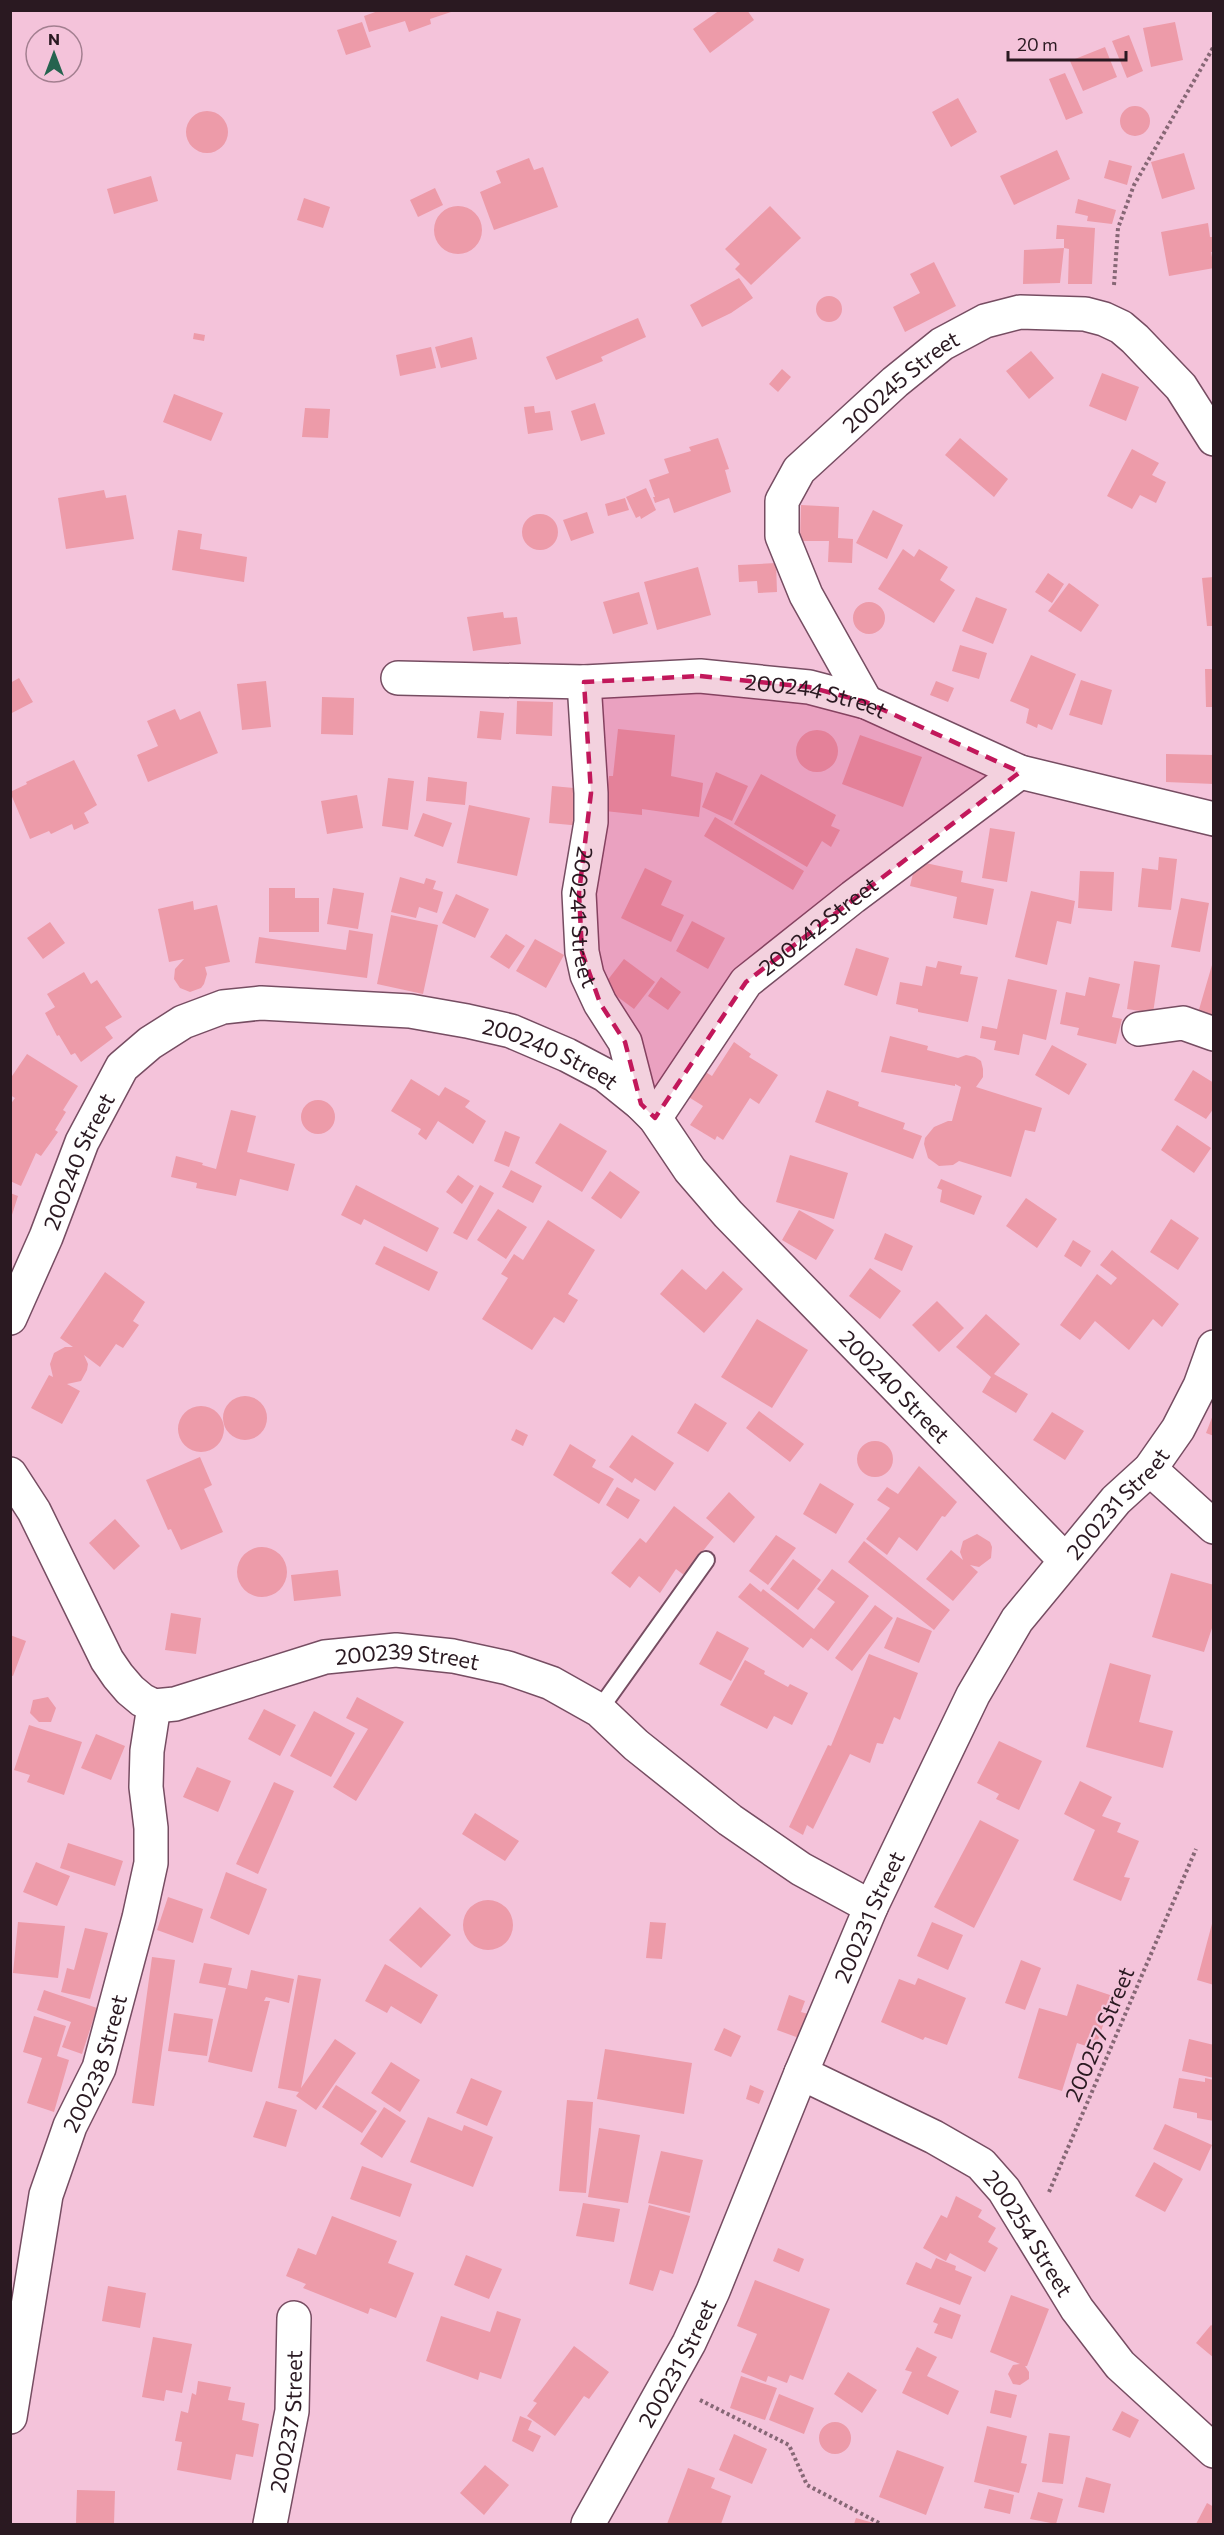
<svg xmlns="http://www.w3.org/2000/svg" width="1224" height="2535" viewBox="0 0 1224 2535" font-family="Commissioner,sans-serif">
<rect width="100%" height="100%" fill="#f4c3da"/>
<path fill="#ed9ba9" d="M381,10H453L454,11L430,19L431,24L409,32L405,21L369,32L364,16Z
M720,10H747L754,20L710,53L693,29Z
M362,22L371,47L346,55L337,30Z
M1175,22L1183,60L1151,67L1143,28Z
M1129,35L1143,71L1127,78L1112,41Z
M1105,47L1117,77L1083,91L1070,61Z
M1065,73L1083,113L1066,120L1049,79Z
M958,98L977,132L951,147L932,112Z
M1120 121a15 15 0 1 1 30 0a15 15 0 1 1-30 0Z
M186 132a21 21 0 1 1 42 0a21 21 0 1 1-42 0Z
M1057,150L1070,179L1014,205L1000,176Z
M1184,153L1195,189L1162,199L1151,162Z
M529,158L534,170L543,167L558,207L494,230L480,192L501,183L496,171Z
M1109,160L1132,166L1127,185L1104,178Z
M151,176L158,201L114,214L107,189Z
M435,188L443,205L418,217L410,200Z
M304,198L330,207L323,228L297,220Z
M1078,199L1116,210L1112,224L1087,221L1088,216L1075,213Z
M434 230a24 24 0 1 1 48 0a24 24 0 1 1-48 0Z
M770,206L801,238L751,285L735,269L740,264L725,249Z
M1208,223L1210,237H1214V252H1211L1214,268L1169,276L1161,232Z
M1057,225L1095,228L1092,284H1068L1069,249L1064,248L1060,283L1023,284L1024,250L1064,248V239H1056Z
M934,262L956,306L905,332L893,307L920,293L910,274Z
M739,278L753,298L731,313L702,327L690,305Z
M816 309a13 13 0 1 1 26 0a13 13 0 1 1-26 0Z
M638,318L646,337L601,357L603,361L556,380L546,357Z
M194,333L205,335L204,341L193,339Z
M472,337L477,359L441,368L435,347Z
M431,347L436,368L400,376L396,355Z
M1031,351L1054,378L1029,399L1006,371Z
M782,369L791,377L778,392L769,384Z
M1102,373L1139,387L1126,421L1089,406Z
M174,394L223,413L211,441L163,422Z
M595,403L605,434L581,441L571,411Z
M534,406L535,413L550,411L553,430L528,434L524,407Z
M305,408L330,409L328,438L302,437Z
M718,438L729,469L725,470L731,492L674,513L669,498L655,503L653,497H655L649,480L669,473L664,459L691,451L689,447Z
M960,438L1008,479L994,497L945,455Z
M1132,449L1159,463L1152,475L1166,482L1156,503L1140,495L1132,509L1107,496Z
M646,488L656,510L641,519L640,516L636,518L626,497Z
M104,490L106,498L126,495L134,539L66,549L58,498Z
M625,498L629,510L608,516L605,504Z
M801,505L839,507L838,538L853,539L852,563L828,562L829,541H800Z
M873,510L903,525L887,559L856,543Z
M587,512L594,533L571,541L563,520Z
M522 532a18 18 0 1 1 36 0a18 18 0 1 1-36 0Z
M178,530L202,534L200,549L247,557L244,582L172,570Z
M903,549L914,557L919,549L948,567L940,580L955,590L934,623L878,589Z
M776,563L777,592L758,593L757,581L739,582L738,565Z
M698,567L711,615L657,630L644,582Z
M1048,573L1064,584L1052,603L1035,592Z
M1214,577V626H1207L1202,578Z
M1069,583L1099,605L1081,632L1048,611Z
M639,592L648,624L613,634L603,602Z
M976,597L1007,609L993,644L962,631Z
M853 618a16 16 0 1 1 32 0a16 16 0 1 1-32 0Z
M503,612L504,618L517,617L521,644L473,651L467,617Z
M960,645L987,653L979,679L952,671Z
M1031,655L1076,674L1052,730L1038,724L1037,728L1026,723L1029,709L1010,701Z
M1205,669H1214V707H1206Z
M19,678L33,702L10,714V683Z
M1081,680L1112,690L1102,725L1069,715Z
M266,681L271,727L242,730L237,684Z
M936,681L954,688L948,702L930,695Z
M322,697L354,698L353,735L321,734Z
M517,701L553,702L552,736L516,734Z
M175,709L180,720L200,711L218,753L148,782L137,755L158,746L147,721Z
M480,711L504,713L501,740L477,738Z
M618,729L675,735L671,776L703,783L699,817L642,809V815L605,811L609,776H613Z
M796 751a21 21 0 1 1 42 0a21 21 0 1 1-42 0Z
M860,735L922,757L903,807L842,784Z
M1166,754L1214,755V784L1166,782Z
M74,760L97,805L84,813L89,823L74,830L72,824L51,834L49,831L30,839L10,792L27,784L26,782Z
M716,772L748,786L732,821L702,807Z
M761,774L836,815L831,826L840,830L831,847L822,841L807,867L734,824Z
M428,777L467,782L465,805L426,801Z
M388,778L414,781L408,830L382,826Z
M552,786L585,789L582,826L549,823Z
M357,795L363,828L327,834L321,801Z
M469,805L530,818L517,876L457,863Z
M423,813L452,823L443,847L414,836Z
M715,817L804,871L793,890L704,836Z
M990,828L1015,832L1007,882L982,878Z
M1159,857L1177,859L1171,910L1138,907L1142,868L1158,870Z
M916,861L963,871L961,882L994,889L987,925L953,918L957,897L910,886Z
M645,868L672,881L661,905L684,915L671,942L621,918Z
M1080,871L1114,872L1112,911L1078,908Z
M400,877L424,884L426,878L436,881L433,889L443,892L437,913L419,907L416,918L391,912Z
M269,888H295V898H319V932H269Z
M333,888L364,893L358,929L327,924Z
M1031,891L1075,901L1071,924L1057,921L1047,965L1015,957Z
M456,894L489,909L475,938L442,923Z
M1181,898L1209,903L1200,952L1171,947Z
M193,901L194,910L217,905L230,962L205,967L207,974L204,984L201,988L190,992L180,988L174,979L175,969L184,959L169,962L158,909Z
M391,915L438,925L423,994L377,984Z
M692,921L725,938L708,969L676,951Z
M50,922L65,943L43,959L27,938Z
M349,930L373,934L367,978L255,963L259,937L346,950Z
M506,934L525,946L509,969L490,957Z
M535,939L564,955L546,988L516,971Z
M856,948L889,958L877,996L844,985Z
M624,959L655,982L634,1009L603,986Z
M938,961L962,966L960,974L978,977L968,1022L918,1012V1009L896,1004L900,982L922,986L926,966L936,968Z
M1134,961L1160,965L1153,1013L1127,1009Z
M1212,965L1214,966V1017L1198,1013Z
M84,972L91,984L97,980L122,1017L105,1027L113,1038L81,1062L75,1053L71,1055L59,1035L57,1036L45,1013L55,1007L47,994Z
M661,977L681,992L668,1010L648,996Z
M1089,977L1120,984L1112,1017L1122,1019L1116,1044L1077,1035L1079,1028L1060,1024L1066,992L1085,996Z
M1008,979L1057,990L1046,1040L1023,1034L1019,1055L994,1050L996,1041L980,1038L982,1026L997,1029Z
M890,1036L928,1046L927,1050L958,1058L966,1055L975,1057L981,1061L983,1069V1077L976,1087L1042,1108L1035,1132L1025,1130L1011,1177L959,1161L953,1165L939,1166L928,1158L924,1144L925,1138L934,1127L948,1121H952L961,1087L955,1084V1086L881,1072Z
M734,1042L751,1054L749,1057L778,1075L759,1104L750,1098L723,1140L717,1136L715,1140L690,1125L703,1106L687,1096L704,1071L712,1076Z
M1052,1045L1087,1064L1069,1095L1035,1075Z
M27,1054L78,1086L63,1110L66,1112L55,1130L58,1132L41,1156L36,1153L21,1186L10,1181V1105L15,1098L10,1095V1079Z
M1193,1070L1214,1083V1108L1206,1119L1174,1100Z
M411,1079L439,1096L445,1087L470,1101L465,1107L486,1121L473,1144L438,1121L426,1140L418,1134L421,1129L391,1111Z
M827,1090L859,1102L858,1106L905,1123L903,1129L922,1136L913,1159L815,1122Z
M301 1117a17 17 0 1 1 34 0a17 17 0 1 1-34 0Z
M231,1110L256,1116L247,1152L295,1164L288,1191L240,1179L236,1196L196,1188L197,1183L171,1177L176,1156L203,1163L202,1165L216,1169Z
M560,1123L607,1151L582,1192L535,1163Z
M1177,1125L1211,1148L1194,1173L1161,1150Z
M505,1131L520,1137L509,1167L494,1161Z
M790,1155L848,1173L834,1219L776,1202Z
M511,1170L542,1186L533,1203L502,1187Z
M610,1171L640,1192L621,1219L591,1198Z
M458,1175L474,1186L462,1204L446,1192Z
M941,1179L982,1196L974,1215L940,1202L942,1190L937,1188Z
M356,1185L439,1228L427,1252L364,1219L361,1225L341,1215Z
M480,1185L494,1193L467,1240L453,1233Z
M10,1193L18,1196L11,1218H10Z
M1026,1198L1057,1219L1037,1248L1006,1226Z
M498,1209L527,1227L506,1259L477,1240Z
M799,1210L834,1230L816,1260L782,1240Z
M1171,1219L1199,1238L1178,1270L1150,1252Z
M548,1220L595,1250L568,1294L578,1300L564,1323L554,1317L532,1350L482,1319L508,1278L501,1274L514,1254L523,1260Z
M885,1233L913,1246L902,1271L874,1259Z
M1073,1240L1091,1251L1081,1267L1064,1256Z
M384,1246L438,1272L429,1291L375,1264Z
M1112,1250L1179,1304L1162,1327L1153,1319L1129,1350L1095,1321L1080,1340L1060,1325L1097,1274L1111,1285L1117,1278L1100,1265Z
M870,1268L901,1291L880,1319L849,1296Z
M682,1269L706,1290L723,1271L743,1289L704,1333L660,1294Z
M105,1272L145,1302L133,1321L139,1325L123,1348L116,1344L100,1367L84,1355L88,1364L87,1370L81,1381L67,1384L80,1391L62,1424L31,1408L49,1375L53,1377L50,1364L54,1353L65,1347H73L60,1338Z
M937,1301L964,1328L939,1352L912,1325Z
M986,1314L1020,1344L994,1374L1028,1394L1016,1413L982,1392L991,1377L956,1347Z
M757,1319L808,1350L772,1408L721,1377Z
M223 1418a22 22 0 1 1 44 0a22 22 0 1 1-44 0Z
M695,1403L727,1423L708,1452L677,1433Z
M178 1429a23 23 0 1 1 46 0a23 23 0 1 1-46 0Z
M759,1411L804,1444L790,1462L746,1428Z
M1052,1412L1084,1431L1065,1460L1033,1440Z
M1213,1415H1214V1436L1206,1433Z
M516,1429L528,1435L523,1446L511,1440Z
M632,1435L674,1463L655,1491L635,1478L632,1483L609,1467Z
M857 1459a18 18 0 1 1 36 0a18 18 0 1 1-36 0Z
M570,1444L596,1460L592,1467L614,1479L599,1504L553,1475Z
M200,1457L212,1485L204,1489L223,1532L181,1550L171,1529L168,1530L146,1480Z
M919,1466L957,1502L945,1517L942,1516L917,1551L899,1537L887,1555L866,1539L890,1508L877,1500L887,1487L898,1494Z
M820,1483L854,1504L836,1534L803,1514Z
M617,1487L640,1500L628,1519L606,1505Z
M729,1492L755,1517L734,1543L706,1518Z
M674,1506L714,1537L684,1575L676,1569L660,1593L639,1576L630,1588L611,1573L640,1538L646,1543Z
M115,1519L140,1546L114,1570L89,1543Z
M977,1534L990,1542L992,1547L991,1558L979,1567L970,1565L978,1572L953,1601L926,1579L951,1550L963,1560L960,1552L963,1541Z
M776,1535L796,1548L768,1585L749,1571Z
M864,1541L950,1610L934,1630L848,1562Z
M237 1572a25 25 0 1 1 50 0a25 25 0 1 1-50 0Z
M793,1559L821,1580L798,1610L770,1589Z
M832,1569L869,1596L828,1651L811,1638L803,1648L738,1597L750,1583L761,1592L763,1589L814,1629L835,1602L817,1589Z
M338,1570L341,1596L294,1601L291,1575Z
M1171,1573L1214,1585V1622L1204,1652L1152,1637Z
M875,1605L893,1618L852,1671L835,1658Z
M171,1613L201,1618L196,1654L165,1650Z
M897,1617L932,1631L919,1663L884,1648Z
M717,1631L749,1648L731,1681L699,1664Z
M10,1635L26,1641L13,1676L10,1675Z
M869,1654L918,1673L900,1720L894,1717L883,1744L877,1743L870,1763L850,1754L813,1829L807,1825L803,1835L789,1827L828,1745L831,1746Z
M745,1660L765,1671L764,1674L788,1687L790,1684L808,1693L792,1725L774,1716L767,1729L720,1705Z
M1110,1663L1151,1675L1139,1722L1173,1731L1163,1768L1086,1747Z
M48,1697L56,1708L51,1722H39L30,1713L33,1700Z
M357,1697L404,1722L356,1801L333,1787L368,1729L346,1718Z
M264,1709L296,1725L280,1756L248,1739Z
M314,1711L355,1733L331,1777L290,1756Z
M29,1725L82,1742L64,1795L27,1782L30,1775L14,1770Z
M96,1734L125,1746L111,1780L81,1768Z
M999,1741L1042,1761L1019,1810L996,1799L999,1794L977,1783Z
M197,1767L231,1781L218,1812L183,1797Z
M1080,1781L1112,1797L1102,1816L1121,1823L1117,1832L1139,1841L1124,1877L1130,1878L1121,1901L1073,1880L1095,1830L1064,1814Z
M274,1782L294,1791L258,1874L236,1864Z
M475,1813L519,1841L505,1861L462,1834Z
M980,1820L1019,1840L974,1928L934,1907Z
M68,1843L123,1861L115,1886L60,1868Z
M36,1862L70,1876L57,1906L23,1892Z
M226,1872L267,1889L249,1935L210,1918Z
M168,1897L203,1909L193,1943L157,1930Z
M463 1925a25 25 0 1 1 50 0a25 25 0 1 1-50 0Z
M420,1907L451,1935L421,1968L389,1940Z
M1213,1920H1214V1985L1197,1980Z
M18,1922L65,1926L58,1978L13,1973Z
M650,1922L666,1923L662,1959L646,1958Z
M932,1922L963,1935L948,1970L917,1956Z
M85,1928L108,1933L90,1999L61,1992L67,1968L74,1970Z
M152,1957L175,1960L154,2106L132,2103Z
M1021,1960L1041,1968L1025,2010L1005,2003Z
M204,1963L232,1968L228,1985L247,1989L251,1970L294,1979L289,2003L266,1997L264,2001H270L252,2072L208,2062L226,1988L199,1983Z
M385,1964L438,1995L421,2024L391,2006L387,2013L365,2001Z
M298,1975L321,1979L301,2088L335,2039L356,2053L316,2110L296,2096L299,2092L278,2088Z
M918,1978L966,1998L947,2045L925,2037L923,2040L881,2022L899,1979L915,1985Z
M1077,1984L1113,1996L1095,2049L1077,2043L1062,2091L1018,2078L1039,2008L1067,2016Z
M44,1990L97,2008L82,2054L62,2047L71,2022L37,2010Z
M789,1995L805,2001L801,2012L808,2014L799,2038L777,2030Z
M174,2013L213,2019L207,2056L168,2051Z
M34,2016L66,2026L57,2056L69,2060L54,2112L27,2103L42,2058L23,2052Z
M724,2028L741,2036L731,2057L714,2050Z
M1189,2039L1214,2045V2078L1182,2071Z
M605,2049L692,2063L684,2114L597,2099Z
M391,2062L420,2080L400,2112L371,2093Z
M471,2078L502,2091L487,2126L456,2113Z
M1179,2078L1205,2082V2078L1214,2080V2121L1197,2118V2113L1173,2108Z
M336,2085L377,2111L362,2133L322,2107Z
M750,2085L764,2091L759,2104L746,2099Z
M567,2100L593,2102L586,2193L559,2191Z
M266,2101L297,2110L286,2147L253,2137Z
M384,2107L406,2121L382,2158L360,2144Z
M428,2117L462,2131L464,2125L493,2137L473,2187L410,2162Z
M1165,2124L1212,2145L1200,2171L1153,2149Z
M599,2128L640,2135L628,2203L588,2197Z
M661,2151L703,2160L690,2213L648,2203Z
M1154,2162L1183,2179L1165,2212L1135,2196Z
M362,2166L412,2184L400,2217L350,2199Z
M956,2196L982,2210L978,2217L996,2228L988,2242L998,2248L985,2272L950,2253L946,2261L923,2248L941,2215L947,2218Z
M583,2203L620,2209L614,2242L576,2236Z
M649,2205L690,2216L673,2274L660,2270L653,2291L629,2284Z
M332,2216L397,2241L388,2263L414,2273L396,2318L370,2308L368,2314L303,2288L306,2284L286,2276L298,2248L316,2255Z
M778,2248L804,2259L799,2272L773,2261Z
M466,2255L502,2269L489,2299L454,2285Z
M936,2258L956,2266L955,2270L972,2277L960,2305L906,2284L916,2262L931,2269Z
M755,2280L830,2309L803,2380L790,2375L787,2383L768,2376L766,2382L741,2372L757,2334L737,2326Z
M108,2286L146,2293L140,2328L102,2321Z
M1011,2295L1049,2309L1027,2366H1025L1029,2372V2379L1020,2385L1013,2384L1008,2374L1013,2365L1020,2364L990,2352Z
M940,2307L961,2315L952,2339L934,2333L938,2324L933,2322Z
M497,2311L521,2319L501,2379L480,2372L478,2380L426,2361L441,2316L490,2332Z
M1211,2325L1214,2327V2358L1196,2343Z
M153,2337L192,2344L182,2393L166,2390L164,2401L142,2397Z
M574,2346L609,2372L589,2399L584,2396L555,2436L527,2416L537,2403L533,2401Z
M917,2347L937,2357L927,2376L959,2391L948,2415L902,2393L912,2372L905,2370Z
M848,2372L877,2390L862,2413L834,2394Z
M741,2376L777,2388L765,2420L730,2408Z
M198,2381L231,2387L228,2400L245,2403L242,2420L259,2424L253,2457L236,2454L231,2480L177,2470L182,2442L175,2441L181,2411L188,2413L192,2393L196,2395Z
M995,2390L1017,2395L1011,2418L990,2413Z
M779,2394L814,2408L804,2434L769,2420Z
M1122,2411L1139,2420L1130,2438L1112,2430Z
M520,2416L532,2421L528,2430L541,2436L533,2452L512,2441Z
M819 2438a16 16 0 1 1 32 0a16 16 0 1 1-32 0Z
M987,2426L1027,2436L1021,2463L1027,2464L1019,2493L974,2482Z
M1049,2433L1070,2436L1063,2484L1042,2482Z
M734,2434L767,2449L752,2484L719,2470Z
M897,2450L944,2467L926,2515L879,2497Z
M485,2465L509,2485L484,2515L460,2493Z
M688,2468L715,2478L711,2488L731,2496L721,2524H667Z
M1086,2477L1111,2484L1104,2513L1078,2507Z
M989,2489L1014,2495L1010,2514L984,2508Z
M77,2490L115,2491L114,2524H76Z
M1038,2492L1063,2499L1056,2524L1030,2519Z
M1207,2503L1214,2507V2524H1196Z
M856,2518L877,2524H854Z"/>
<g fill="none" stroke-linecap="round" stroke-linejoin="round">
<defs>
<path id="service" d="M599,1710L706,1560"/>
<g id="minor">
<path id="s1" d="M398,678L584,682L700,676L809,687L866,702L1020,772L1214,819"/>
<path id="s2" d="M584,682L591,793V822L579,893L582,952L587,975L600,1003L625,1042L641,1104"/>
<path id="s3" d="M866,702L806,595L782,536V501L799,470L895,382L942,344L985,321L1020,312L1085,314L1104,319L1121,327L1135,339L1181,387L1214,439"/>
<path d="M1139,1029L1183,1023L1214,1034"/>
<path id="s4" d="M655,1118L746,982L853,897L1020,772"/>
<path id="s5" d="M10,1318L46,1237L82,1142L122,1067L150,1043L183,1022L223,1007L261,1003L410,1011L467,1021L511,1031L567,1055L605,1075L641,1104L655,1118L690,1170L728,1214L1065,1560"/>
<path d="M1150,1469L1214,1527"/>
<path id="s6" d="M10,1474L34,1511L107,1660L118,1676L130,1690L142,1700L154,1706L175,1704L325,1657L396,1650L453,1656L508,1668L551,1683L599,1710L636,1745L730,1820L801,1869L871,1907"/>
<path id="s7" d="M801,2073L934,2137L981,2164L1004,2190L1077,2309L1120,2365L1214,2451"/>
<path id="s8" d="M10,2417L46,2195L70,2126L99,2068L139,1918L151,1863V1828L146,1787L147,1751L154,1706"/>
<path id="s9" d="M270,2524L292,2411L294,2318"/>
<path id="s10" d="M588,2524L689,2343L713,2291L801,2073L871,1907L973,1695L1017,1620L1116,1500L1150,1469L1178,1429L1200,1386L1214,1347"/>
</g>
</defs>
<use href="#service" stroke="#764d62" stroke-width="20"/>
<use href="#minor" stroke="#764d62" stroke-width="36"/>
<path stroke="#866775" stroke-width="4" stroke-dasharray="3 3" stroke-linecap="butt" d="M1114,285L1118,228L1134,185L1214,46
M1049,2192L1196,1849
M700,2400L789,2445L807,2485L881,2524"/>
<use href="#service" stroke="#fff" stroke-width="16"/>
<use href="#minor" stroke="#fff" stroke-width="33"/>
</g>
<path fill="#c2185b" fill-opacity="0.2" stroke="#c2185b" stroke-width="4.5" stroke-dasharray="12 8" stroke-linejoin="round" d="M700,676L809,687L866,702L1020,772L746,982L655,1118L641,1104L625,1042L600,1003L582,952L579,893L591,793L584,682Z"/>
<g text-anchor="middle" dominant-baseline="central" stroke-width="4.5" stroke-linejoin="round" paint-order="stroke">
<g font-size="22" fill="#2a1921" stroke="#f4c3da">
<text stroke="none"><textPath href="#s3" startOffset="392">200245 Street</textPath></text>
<text stroke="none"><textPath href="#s1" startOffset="420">200244 Street</textPath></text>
<text stroke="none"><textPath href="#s2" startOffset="236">200241 Street</textPath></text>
<text stroke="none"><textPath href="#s4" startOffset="255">200242 Street</textPath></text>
<text stroke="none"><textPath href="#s5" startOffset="729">200240 Street</textPath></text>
<text stroke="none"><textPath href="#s5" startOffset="171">200240 Street</textPath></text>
<text stroke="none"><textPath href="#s5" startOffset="1215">200240 Street</textPath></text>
<text stroke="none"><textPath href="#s10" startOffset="1156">200231 Street</textPath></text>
<text stroke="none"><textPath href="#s6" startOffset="538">200239 Street</textPath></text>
<text stroke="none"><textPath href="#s10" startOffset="670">200231 Street</textPath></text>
<text transform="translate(1099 2034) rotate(-67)">200257 Street</text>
<text stroke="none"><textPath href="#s8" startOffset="366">200238 Street</textPath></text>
<text stroke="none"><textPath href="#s7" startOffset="286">200254 Street</textPath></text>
<text stroke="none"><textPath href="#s10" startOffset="184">200231 Street</textPath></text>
<text stroke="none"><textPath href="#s9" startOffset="104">200237 Street</textPath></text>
</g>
</g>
<rect width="1224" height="2535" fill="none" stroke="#2a1921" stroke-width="24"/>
<g transform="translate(54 54)"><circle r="28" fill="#f4c3da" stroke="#a37f90" stroke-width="1.5"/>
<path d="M0-4.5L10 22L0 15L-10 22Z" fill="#26634f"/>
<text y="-9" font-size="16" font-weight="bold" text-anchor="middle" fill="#2a1921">N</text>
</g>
<path d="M1008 51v9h118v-9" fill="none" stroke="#2a1921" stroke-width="3"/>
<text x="1017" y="51" font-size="18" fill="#2a1921" stroke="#f4c3da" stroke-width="4.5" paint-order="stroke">20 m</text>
</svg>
